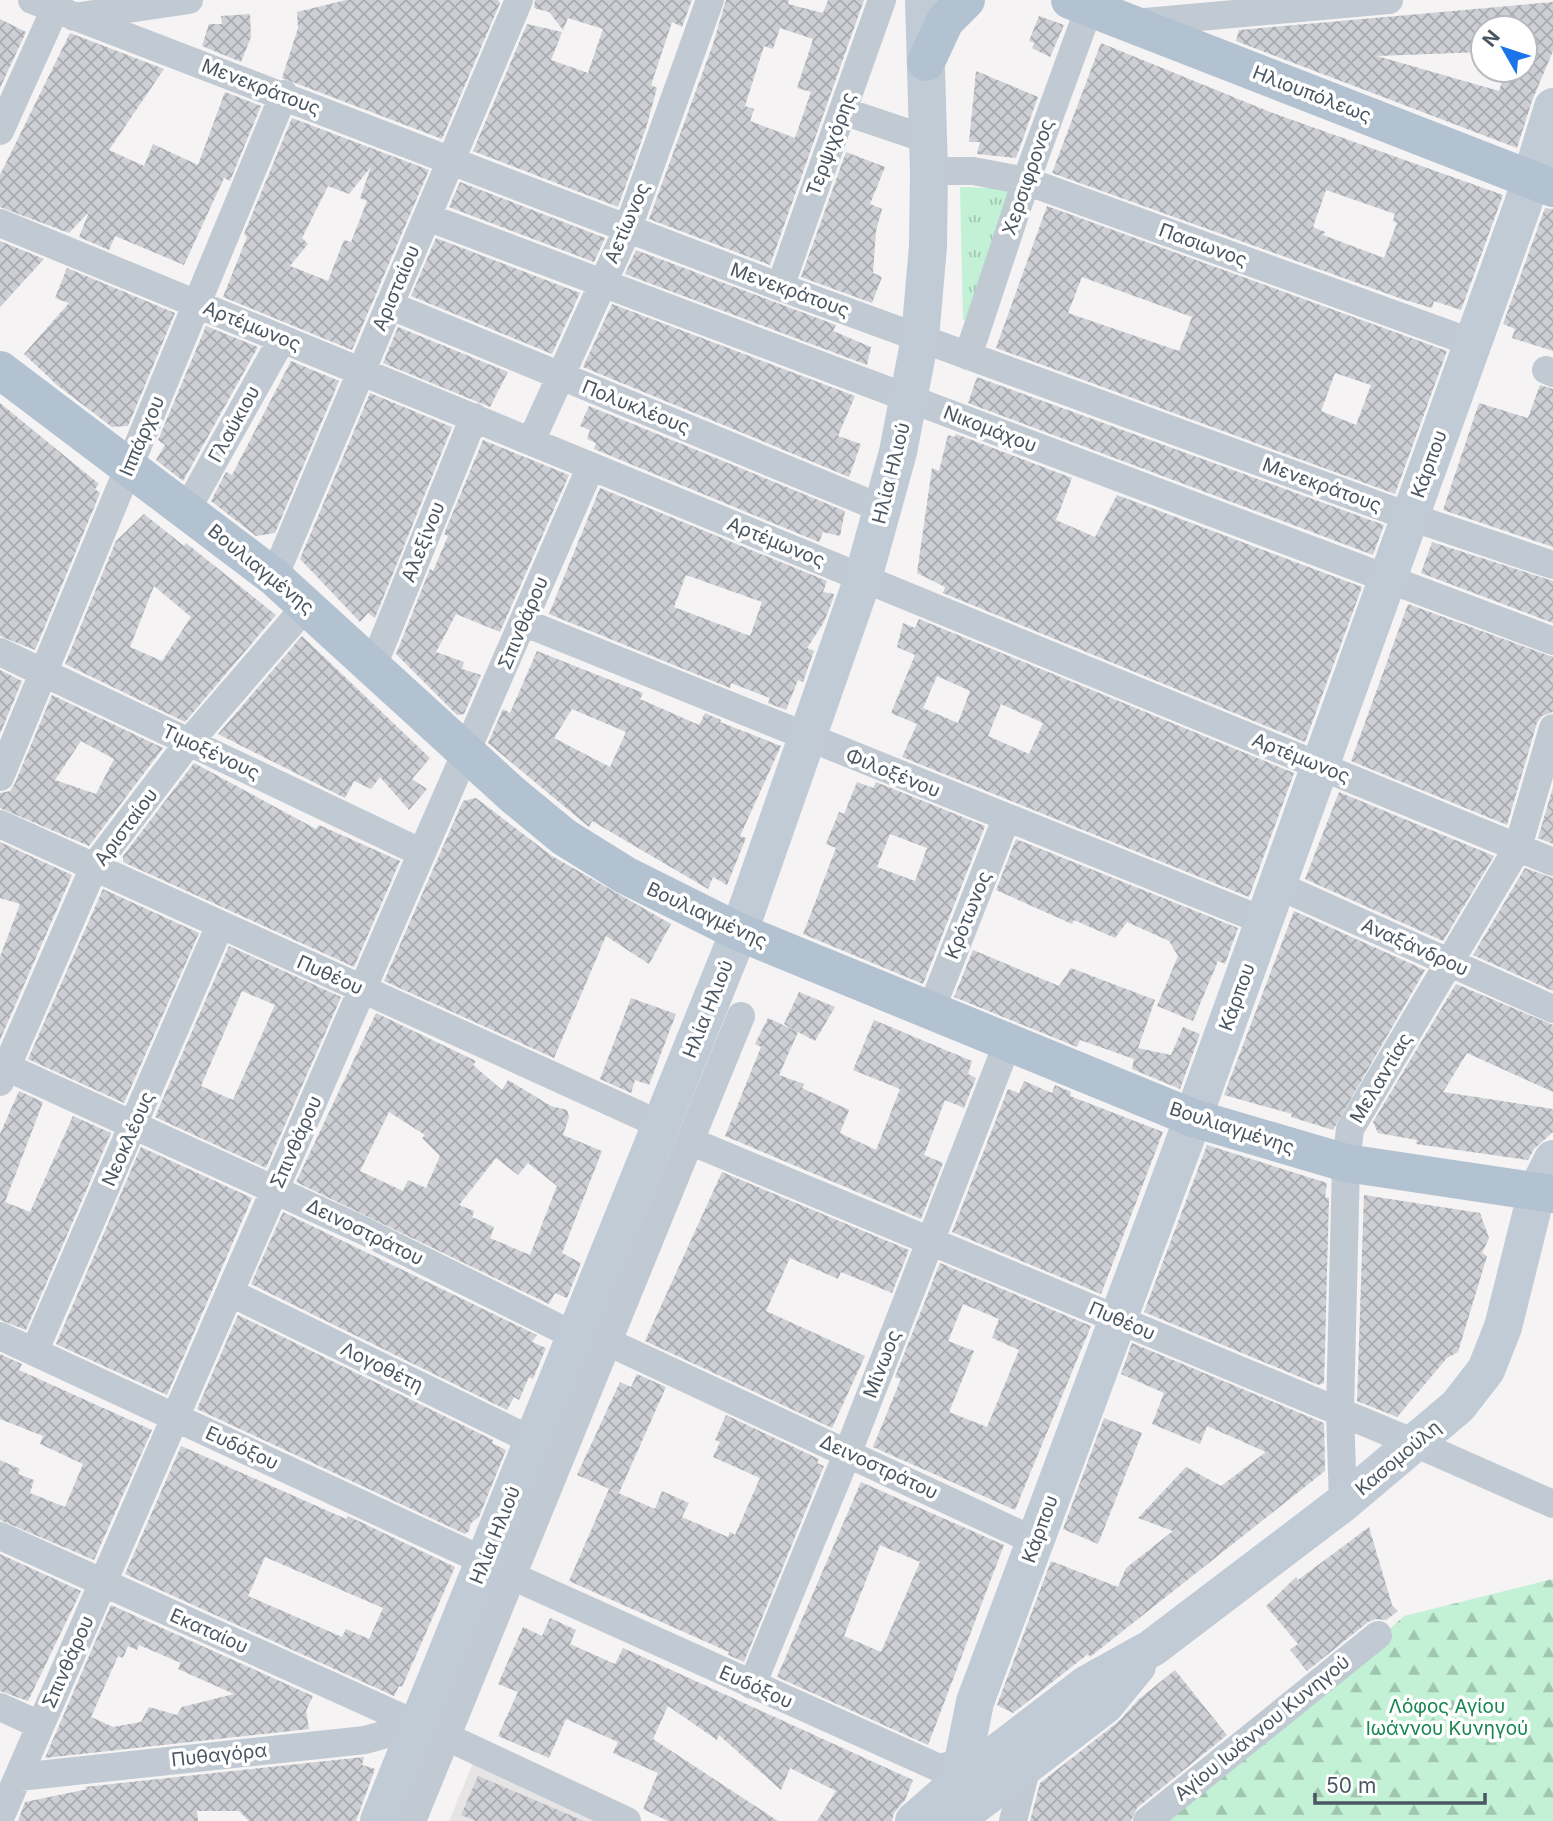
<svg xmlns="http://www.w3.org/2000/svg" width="1553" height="1821" viewBox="0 0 1553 1821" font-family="Inter,sans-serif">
<defs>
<pattern id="forest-firs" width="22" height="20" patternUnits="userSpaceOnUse" patternTransform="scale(1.75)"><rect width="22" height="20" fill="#c3f1d5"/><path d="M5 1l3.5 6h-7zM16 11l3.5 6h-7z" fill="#a0c6b0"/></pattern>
<pattern id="park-tufts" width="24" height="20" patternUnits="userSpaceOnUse" patternTransform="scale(1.75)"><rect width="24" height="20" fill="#c3f1d5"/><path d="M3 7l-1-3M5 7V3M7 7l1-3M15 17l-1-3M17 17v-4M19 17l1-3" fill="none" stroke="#a0c6b0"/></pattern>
<pattern id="building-cross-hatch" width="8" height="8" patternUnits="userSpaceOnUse" patternTransform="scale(1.75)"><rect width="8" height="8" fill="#cdcfd5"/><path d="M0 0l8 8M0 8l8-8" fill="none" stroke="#a8abb0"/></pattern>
</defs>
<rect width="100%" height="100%" fill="#f5f3f3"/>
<path fill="#e6e4e5" d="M473,1763L606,1821H449Z"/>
<path fill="url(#forest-firs)" d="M1553,1579V1821H1159L1326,1686L1404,1616Z"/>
<path fill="url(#park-tufts)" d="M960,187L1014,189L972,320H963Z"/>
<path fill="url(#building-cross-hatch)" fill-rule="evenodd" d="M346,0H498L500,3L442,139L282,78L298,28L297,12Z
M535,0H692L682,27L672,22L651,85L657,88L646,128L618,207L473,151L527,24L562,32L551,60L588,73L603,29L568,18L563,30L549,12L534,8Z
M726,0H789L788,4L823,13L828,0H864L770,265L649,219L713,44ZM780,28L813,39L797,88L811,92L795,138L750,121L754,109L745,106L764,46L773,49Z
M1553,2V51L1532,101L1517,148L1236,41L1239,30ZM1483,28H1525V70H1506L1499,91L1377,56L1483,52Z
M250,14L251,37L241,62L202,46L209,24H222L221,16Z
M1039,16L1064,25L1050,57L1032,48L1035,43L1029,41Z
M0,19L26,32L0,88Z
M70,33L164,69L109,150L144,166L153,144L198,165L225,92L261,106L230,181L224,178L184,265L115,236L109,250L79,237L89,212L69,233L0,207V175Z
M1101,43L1270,112L1503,195L1461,310L1434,301L1432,308L1402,299L1052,173ZM1326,190L1395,214L1393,221L1397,223L1384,258L1323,235L1325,232L1313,227Z
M976,71L1038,97L1016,158L977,154L980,142H969Z
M292,118L429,170L352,350L223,297L247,237L244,234ZM371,167L360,198L367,201L351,242L344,240L328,281L290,266L308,244L302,238L328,186L349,194Z
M846,152L885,167L870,204L882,209L876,231L873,273L882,277L872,303L801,277Z
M460,182L605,238L594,262L449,207Z
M1047,206L1447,351L1395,494L996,348ZM1082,277L1192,317L1179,351L1068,313ZM1335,373L1371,385L1356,425L1321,411Z
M1545,208L1553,209V351L1512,338L1515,329L1503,324Z
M436,238L580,293L552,354L411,296Z
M0,241L44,259L0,307Z
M636,250L836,325L833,331L871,347L867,365L625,274Z
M67,268L175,313L128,426L112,427L57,385L24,354L69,303L55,298Z
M612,304L855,396L838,436L861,444L849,477L583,367Z
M206,326L258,347L183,481L156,460L165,445L158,440Z
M398,327L508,372L490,407L383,363Z
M291,361L339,381L275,533L256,536L211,501L226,472L232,475Z
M977,377L1384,525L1373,555L968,403Z
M1540,385L1553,389V547L1443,510L1479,403L1528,418Z
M370,393L452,427L375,618L368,613L360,622L300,559Z
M0,403L99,484L95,489L100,493L35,650L0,636Z
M589,406L845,511L840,536L823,532L819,542L594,449L596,443L587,439L590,430L580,426Z
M956,434L1072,478L1056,520L1095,537L1117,495L1362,587L1305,742L943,593L945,587L917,573L932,468L939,471L948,435L955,437Z
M483,440L569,475L500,632L456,614L436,652L464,662L462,669L481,675L464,714L457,715L396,654L430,569L433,571L448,536L444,534Z
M600,488L827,581L823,592L834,594L833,599L824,622L807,648L814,651L803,682L798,680L786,710L768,703L770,698L731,683L730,688L549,614ZM686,575L762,602L750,636L674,607Z
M144,514L184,546L186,543L276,615L185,722L65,664L116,541ZM154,586L191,617L162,661L130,647Z
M1432,542L1553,581V623L1421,573Z
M1408,604L1553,657V712L1542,716L1537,723L1507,825L1351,761Z
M919,619L1294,773L1249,897L902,757L917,724L891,713L915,655L897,647L903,623L915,628ZM937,676L970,691L958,723L923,708ZM1001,704L1043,723L1029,754L988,736Z
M302,636L430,758L412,779L427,789L409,810L380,777L371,789L354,781L345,798L218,734Z
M537,651L643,693L640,699L699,725L705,713L721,720L720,722L781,746L740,836L746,838L727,885L713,877L708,889L592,821L589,827L488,743L503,709L510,713ZM572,709L626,732L610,767L554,738Z
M0,670L22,681L0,734Z
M52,695L163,748L89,846L0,808V793L10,791L15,783ZM81,741L114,759L96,794L55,780Z
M194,763L316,829L319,825L400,861L354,967L123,862V856Z
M857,782L873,788L876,782L985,826L923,984L803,934L836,848L826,844L839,812L844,814ZM890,834L927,848L915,881L877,867Z
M1553,787V844L1538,838Z
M1339,792L1494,856L1443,941L1305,879Z
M476,798L552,856L671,924L649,964L606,936L554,1058L384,981L463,801Z
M1016,839L1238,928L1225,964L1218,961L1193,1021L1157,1006L1178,956L1169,941L1127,922L1115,938L1074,920L1072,924L996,890Z
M0,842L72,875L0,1040V957L20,904L0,898Z
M1525,868L1553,878V991L1473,955Z
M103,889L199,933L124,1103L28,1059Z
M1294,911L1425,970L1333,1130L1291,1117L1292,1114L1224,1095Z
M229,946L341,997L266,1168L155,1117ZM242,991L275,1005L233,1100L201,1086Z
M973,950L1059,986L1071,968L1155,1000L1138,1048L1171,1055L1183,1027L1200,1034L1180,1089L1132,1069L1134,1059L1080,1040L1077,1047L954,997Z
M1456,984L1553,1025V1092L1467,1053L1443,1092L1553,1109V1132L1534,1149L1528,1160L1416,1144L1417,1140L1378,1133L1373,1122Z
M799,992L835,1007L815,1041L798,1032L779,1075L804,1084L802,1088L849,1110L840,1133L876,1150L900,1089L853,1070L874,1020L972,1061L968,1074L976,1078L964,1108L945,1100L924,1155L943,1163L921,1219L725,1136L761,1047L755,1044L768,1018L796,1031L784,1024Z
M631,998L676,1014L649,1085L635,1080L631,1093L600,1079Z
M376,1013L476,1061L473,1065L502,1090L508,1080L551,1106L567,1110L569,1117L563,1135L602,1151L562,1253L581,1263L567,1298L555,1293L549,1304L296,1182ZM389,1112L425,1135L422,1138L440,1156L426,1188L408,1180L403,1191L360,1171ZM496,1158L518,1175L528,1163L557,1186L530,1255L490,1238L494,1227L472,1217L474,1211L459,1205Z
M1024,1081L1052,1093L1055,1085L1071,1092L1070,1096L1163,1132L1101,1294L952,1232L1008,1089L1019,1093Z
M19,1091L43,1102L5,1202L30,1212L73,1116L111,1133L26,1330L0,1320V1134Z
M1207,1145L1327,1183L1325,1197L1329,1198L1324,1383L1319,1385L1144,1312Z
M141,1147L252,1198L167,1395L56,1344Z
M722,1172L909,1250L892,1293L841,1272L838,1279L790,1258L766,1311L865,1356L832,1428L645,1341Z
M1364,1195L1480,1213L1489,1238L1482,1253L1487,1256L1458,1352L1447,1358L1397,1417L1357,1401Z
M283,1212L537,1335L532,1342L546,1348L533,1379L529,1377L519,1400L514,1397L507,1410L251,1284Z
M940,1263L1091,1326L1015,1510L873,1447L901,1379L895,1377ZM963,1304L999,1319L992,1338L1019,1350L987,1427L949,1412L974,1351L948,1341Z
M238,1315L493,1440L492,1443L506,1450L479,1517L471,1523L469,1531L465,1534L197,1409Z
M1132,1343L1324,1423L1325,1471L1090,1657L1088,1654L1013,1713L997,1705L1051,1561L1118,1587L1126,1568L1173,1531L1138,1518L1186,1467L1221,1486L1266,1452L1207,1426L1200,1444L1152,1424L1164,1393L1121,1374Z
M0,1354L22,1364L19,1370L152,1430L94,1560L0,1520V1460L20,1469L18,1474L34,1480L30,1493L65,1507L83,1464L40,1444L43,1436L0,1419Z
M637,1374L666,1387L619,1493L577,1475L620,1382L631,1387Z
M726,1415L819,1459L817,1463L824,1466L744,1662L728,1655L729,1652L569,1581L609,1489L655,1509L662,1491L689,1503L682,1517L728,1537L730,1532L735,1535L760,1478L713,1457L720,1442L715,1440Z
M1104,1418L1142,1433L1098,1544L1063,1529Z
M181,1446L346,1519L348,1516L455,1567L402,1687L399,1686L394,1696L125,1574ZM265,1557L383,1608L369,1639L346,1629L342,1637L248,1596Z
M861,1482L1004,1545L928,1745L777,1677ZM880,1545L920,1562L881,1652L844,1636Z
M1369,1527L1392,1605L1398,1611L1386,1620L1376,1619L1368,1622L1307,1671L1290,1650L1298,1644L1266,1606L1296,1577L1298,1580Z
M0,1554L81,1591L28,1701L0,1691Z
M111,1605L313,1696L306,1711L309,1729L45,1758ZM139,1645L181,1663L178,1669L234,1694L182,1707L177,1715L149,1707L141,1722L113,1727L91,1717L118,1656L123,1658L128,1646L137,1650Z
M550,1618L576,1630L570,1644L615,1664L623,1648L913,1780L905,1800L894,1813L892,1821H817L836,1791L790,1768L781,1790L719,1735L717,1740L668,1706L653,1739L778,1821H668L643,1809L658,1773L613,1753L618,1742L566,1719L549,1758L498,1736L518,1692L498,1684L523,1627L542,1636Z
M1175,1670L1227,1735L1137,1808L1131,1821H1030L1040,1783L1118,1722L1138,1700Z
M364,1757L362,1765L375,1769L356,1821H249L239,1811H197L198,1821H18L25,1802L88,1789L84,1787Z
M478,1776L584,1821H476L461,1815Z"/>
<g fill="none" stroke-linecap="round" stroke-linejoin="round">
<path stroke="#c1cad2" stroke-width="28" d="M32,0L780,287L1402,514L1553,565
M74,17L189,0
M1134,23L1389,0
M843,111L929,140
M0,131L59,0
M929,171H973L1026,181L1473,343
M427,217L1553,641
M0,223L1553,862
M780,287L882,0
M389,305L883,509
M968,356L1026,181L1092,0
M1546,370L1553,373
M531,441L628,228L710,0
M187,509L282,339
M274,577L519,0
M523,622L1264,921
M0,652L422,853
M373,666L474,417
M0,777L284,94
M0,824L661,1125
M1277,885L1553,1009
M931,1010L1006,819
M0,1064L362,1230L575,1336
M0,1082L94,867L189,742L307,605
M690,1141L1417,1444L1553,1504
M231,1293L533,1441
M0,1336L484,1561
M608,1342L1035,1541
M34,1352L220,925
M1343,1503L1340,1412L1346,1163L1350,1129L1518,847L1553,728
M0,1536L418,1725
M512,1576L939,1768L963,1762
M752,1685L848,1452L1008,1042
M0,1707L40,1725
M447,1737L627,1821
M19,1777L365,1740L418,1725
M0,1818L591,466
M412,1821L741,1016
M1013,1821L1029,1758
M1147,1821L1378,1635"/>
<path stroke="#c1cbd6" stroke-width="38" d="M958,1818L959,1782L975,1702L1185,1140L1523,204L1553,107
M379,1821L739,932L863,578L898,452L920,338L928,246L929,171L924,0
M914,1821L959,1782L1087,1684L1152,1648L1343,1503L1458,1406L1486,1370L1503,1327L1537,1191L1553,1159
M954,1821L1105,1705L1137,1666"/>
<path stroke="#b3c2d1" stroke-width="38" d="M1070,0L1553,188
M926,62L945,21L966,0
M0,370L274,577L513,795L564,837L625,875L739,932L1193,1118L1346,1163L1553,1194"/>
</g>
<g text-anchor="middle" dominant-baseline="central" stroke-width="7" stroke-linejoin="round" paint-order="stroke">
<g font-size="19" fill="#4a5661" stroke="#fff">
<text transform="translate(261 87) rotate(21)">Μενεκράτους</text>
<text transform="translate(1312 94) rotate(21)">Ηλιουπόλεως</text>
<text transform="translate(831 144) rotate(-70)">Τερψιχόρης</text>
<text transform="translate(1028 177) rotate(-71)">Χερσιφρονος</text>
<text transform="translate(627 223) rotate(-67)">Αετίωνος</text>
<text transform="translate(1203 245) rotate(20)">Πασιωνος</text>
<text transform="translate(396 288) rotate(-67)">Αρισταίου</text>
<text transform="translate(790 290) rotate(20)">Μενεκράτους</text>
<text transform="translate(252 326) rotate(22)">Αρτέμωνος</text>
<text transform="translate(636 407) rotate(22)">Πολυκλέους</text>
<text transform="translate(234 424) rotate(-61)">Γλαύκιου</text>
<text transform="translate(990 429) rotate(21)">Νικομάχου</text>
<text transform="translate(142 436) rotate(-67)">Ιππάρχου</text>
<text transform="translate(1429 464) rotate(-70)">Κάρπου</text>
<text transform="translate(891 473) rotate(-76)">Ηλία Ηλιού</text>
<text transform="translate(1322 485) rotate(20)">Μενεκράτους</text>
<text transform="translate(423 542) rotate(-68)">Αλεξίνου</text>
<text transform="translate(776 542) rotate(22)">Αρτέμωνος</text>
<text transform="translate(261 569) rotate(39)">Βουλιαγμένης</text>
<text transform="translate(523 623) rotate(-67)">Σπινθάρου</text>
<text transform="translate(211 752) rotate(25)">Τιμοξένους</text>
<text transform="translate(1301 758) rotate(22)">Αρτέμωνος</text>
<text transform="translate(893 773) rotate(22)">Φιλοξένου</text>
<text transform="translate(126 827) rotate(-53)">Αρισταίου</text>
<text transform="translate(707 915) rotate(25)">Βουλιαγμένης</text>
<text transform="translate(968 915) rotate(-68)">Κρότωνος</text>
<text transform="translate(1415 947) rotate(24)">Αναξάνδρου</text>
<text transform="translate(330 975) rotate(24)">Πυθέου</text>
<text transform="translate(1237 997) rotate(-70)">Κάρπου</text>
<text transform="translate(708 1009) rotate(-68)">Ηλία Ηλιού</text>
<text transform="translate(1381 1078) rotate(-59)">Μελαντίας</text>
<text transform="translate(1232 1128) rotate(18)">Βουλιαγμένης</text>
<text transform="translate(128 1139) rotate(-66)">Νεοκλέους</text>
<text transform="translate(296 1142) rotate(-66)">Σπινθάρου</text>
<text transform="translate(365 1232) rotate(26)">Δεινοστράτου</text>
<text transform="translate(1122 1321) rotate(23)">Πυθέου</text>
<text transform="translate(882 1364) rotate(-69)">Μίνωος</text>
<text transform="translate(382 1367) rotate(26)">Λογοθέτη</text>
<text transform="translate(242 1448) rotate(25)">Ευδόξου</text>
<text transform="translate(1398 1458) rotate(-40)">Κασομούλη</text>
<text transform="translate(879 1467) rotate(25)">Δεινοστράτου</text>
<text transform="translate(1040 1529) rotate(-70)">Κάρπου</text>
<text transform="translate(495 1535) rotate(-68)">Ηλία Ηλιού</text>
<text transform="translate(209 1631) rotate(24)">Εκαταίου</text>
<text transform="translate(68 1662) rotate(-66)">Σπινθάρου</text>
<text transform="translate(756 1687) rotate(24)">Ευδόξου</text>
<text transform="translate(1262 1728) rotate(-39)">Αγίου Ιωάννου Κυνηγού</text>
<text transform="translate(219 1755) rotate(-6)">Πυθαγόρα</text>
</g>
<g font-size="19" fill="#17864f" stroke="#fff">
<text x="1447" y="1706">Λόφος Αγίου<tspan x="1447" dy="22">Ιωάννου Κυνηγού</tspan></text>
</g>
</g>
<g transform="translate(1504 49) rotate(309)"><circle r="33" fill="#ffffff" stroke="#b7bbc0" stroke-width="2"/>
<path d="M0-5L12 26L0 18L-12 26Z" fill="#1a73e8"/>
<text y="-10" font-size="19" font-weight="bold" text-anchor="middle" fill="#4a5661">N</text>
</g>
<path d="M1315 1793v10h170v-10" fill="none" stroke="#4a5661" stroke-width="3.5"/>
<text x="1326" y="1793" font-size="21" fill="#4a5661" stroke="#ffffff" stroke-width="5" paint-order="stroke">50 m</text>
</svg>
